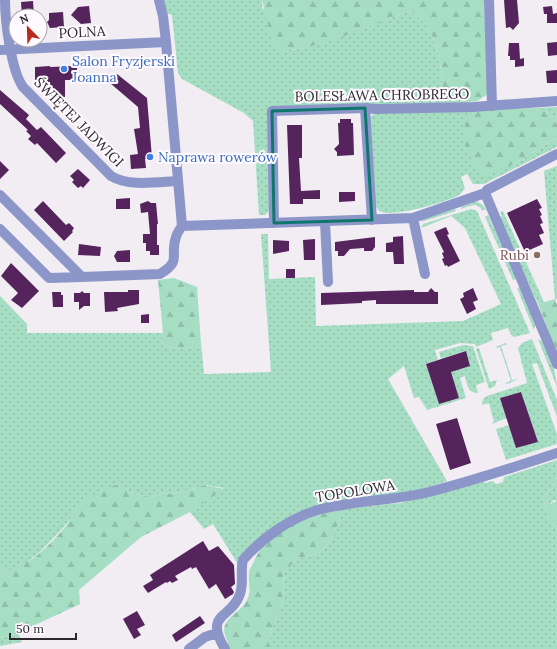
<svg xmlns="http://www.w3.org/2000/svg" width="557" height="649" viewBox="0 0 557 649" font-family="Lora,serif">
<defs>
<pattern id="green-dots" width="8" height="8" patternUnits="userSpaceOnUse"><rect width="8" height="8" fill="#a6dec4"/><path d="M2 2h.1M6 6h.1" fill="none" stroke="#8fbea9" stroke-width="1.8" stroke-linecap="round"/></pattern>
<pattern id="forest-firs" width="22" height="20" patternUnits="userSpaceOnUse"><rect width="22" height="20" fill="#a6dec4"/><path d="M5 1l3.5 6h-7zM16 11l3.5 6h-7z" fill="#8fbea9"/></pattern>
</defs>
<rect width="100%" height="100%" fill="#f1edf2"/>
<path fill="url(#green-dots)" d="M162,0H262V7L293,50L323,43L410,11C415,15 423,20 427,26C441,48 442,79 445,105L273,108L270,210L265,215H259L253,121L244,113L182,79L178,73L172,15L166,13Z
M557,107V124L547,112L534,108Z
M478,110L465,120V147L468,152L510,166L557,138V147L484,184H473L467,174L461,177L465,188C462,191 462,193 459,195C448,202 393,217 382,212C378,211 378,208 375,206L370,117L375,113Z
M557,166V299H555L544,171Z
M476,201L483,205L486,210H482C477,201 469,206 461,209V207Z
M455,209L456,211L421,222L424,219Z
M471,209L477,211L530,333L514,337L511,335L508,328L491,333L493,340L476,347L475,344L460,343L435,350L438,360L426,364L439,404L459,397L449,372L470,366L465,351L441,359L439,352L463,345L473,346L485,382L476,385L478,393C468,393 467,385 465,376L460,378L466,398L427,410L419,397L414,398L404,366L388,379L447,481L416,492L295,516L239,566L213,524L204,529L190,512L224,488L205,485L185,491L170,494L161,493L151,497L130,493L124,486L82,504L63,528L40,552L20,568L10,571L0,566V296L27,324V333H163L162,343C172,352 190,350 201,343L204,374L271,372L261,234H268L269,279L315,277L316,326L463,321L501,304L465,228L451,216L421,228L423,224Z
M503,211L544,302L538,304L499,218L502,216L500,212Z
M488,215L517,279L513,280L485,217Z
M520,287L535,324L534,330L517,288Z
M532,339L557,400V417L537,363L532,364L557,434V444L506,460L496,429L509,425L516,448L538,442L521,392L501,398L507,418L489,425L494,422L489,403L482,405L483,399L487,396L527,383L518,348L522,343Z
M538,339C548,343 557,376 557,387Z
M505,343L508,344L501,346L512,380L518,379L507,384L505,383L511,381L500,347L494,348Z
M479,348L490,382L497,380L495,386L489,389L476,349Z
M557,460V478L543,498L548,519L557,527V649H270C266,632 278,619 282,604C285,594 284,584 283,573L299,558L318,554L331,540L340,519V509L400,503L483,480L485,483L493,481L496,484L503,482L504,477Z
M557,482V501L554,500L549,504L546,497Z
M18,633L22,642L0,646V638Z"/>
<path fill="url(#forest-firs)" d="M262,0H484L488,94L477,101L445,105C442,79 441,48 427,26C423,20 415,15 410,11C368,26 325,48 280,51L272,43Z
M534,108L547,112L557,124V138L510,166L490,175H483L474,165L465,147V120L470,112L478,110Z
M174,278L197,287L201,343C190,350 172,352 162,343L163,333L158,280Z
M555,299L557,305V352L538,304Z
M116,485L124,486L130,493L151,497L161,493L170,494L185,491L205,485L224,489L190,512L141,537L79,590L80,604L18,633L0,638V566L10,571C31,564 51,544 65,527C70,520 75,511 81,505C90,495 104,490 116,485Z
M340,509V519L331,540L318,554L299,558L283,573C284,584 285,594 282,604C278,619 266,632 270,649H229L227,644L228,642C215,619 239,616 247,600C252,590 248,582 249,573C249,569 253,565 254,561C269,528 308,518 340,509Z"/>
<path fill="#a6dec4" d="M557,478V482L546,497L549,504L557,501V527L548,519L543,498Z"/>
<path fill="#55245d" d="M504,0H517L519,23L513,30L510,27L506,28Z
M33,1L34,16H22L21,2Z
M89,6L91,23L81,24L71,15L78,7Z
M552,6L553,14L557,13V23H547V14H544L543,7Z
M63,12L64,27L50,28L47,22L49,20V13Z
M557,42V55L548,56L547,43Z
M509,43H519L520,59L524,58V66L515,67V60H510V56H508Z
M50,66V67L77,66V80H65V97H51L50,82H35V67Z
M557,70V83H547L546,71Z
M117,74L147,98L152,158L145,159L146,168L131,169L130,155L138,154L134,129L140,128L138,107L110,83Z
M0,90L29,115L26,119L37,130L41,127L66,153L56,163L37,143L35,145L28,139L31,136L26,131L28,130L0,104Z
M340,119H351V123H353L354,155L337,156V152L334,149L339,144L338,123H340Z
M287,125H302V158H299L301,191L320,190V199H303V204H290Z
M0,161L9,170L0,179Z
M78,169L90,180L83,188L81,186L78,188L72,182L74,180L70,176Z
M339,192H355V201L339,202Z
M130,198V209H116V199Z
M537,199L542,208L539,209L542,215L540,216L543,223L540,224L544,233L539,235L543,244L525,252L507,213Z
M43,201L66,225L69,223L74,228L72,231L73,232L64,241L34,210Z
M148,201L151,203H156L158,224H157V245H159V255H150V251H146V243H143V234H150L148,212L141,213L140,204Z
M446,227L449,234L447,235L460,261L448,267L447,265L445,266L442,259L444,258L442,253L444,252L434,232Z
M403,236L404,264H394L393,252H386V243L393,242V237Z
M375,237V247L372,251H364V248L350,249L344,256H338V251H335V242Z
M315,239V260H304L303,240Z
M273,240L289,241V251L273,254Z
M79,244L101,247L100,256L78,255Z
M130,250V262H117L114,256L117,251Z
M11,263L39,291L22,308L11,300L18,293L1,276Z
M286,269H295V278H286Z
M431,288L435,292H438V304H376V300L362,301V303L321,305V293L414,290V292H428Z
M473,288L478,300L473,302L476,309L467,314L460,299L464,297L463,293Z
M128,290H139V304L117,308L118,311L105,312L104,292H128Z
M82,291L84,293H90V306H84L79,310V302H74V293H80Z
M52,292H61V295H63V307H53Z
M149,314V323H141V315Z
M466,351L470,366L451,372L459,398L439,404L426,364Z
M521,392L538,442L516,448L500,398Z
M457,418L471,463L450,470L436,424Z
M203,541L209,551L218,546L234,565L235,584L231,587L234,592L233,594L225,599L216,584L209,589L196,567L192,569L191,567L175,576L178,580L172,583L170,581L167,583L166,582L148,593L143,586L153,580L150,575Z
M137,611L145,625L137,629L141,635L134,639L123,619Z
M200,616L205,623L176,642L172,635Z"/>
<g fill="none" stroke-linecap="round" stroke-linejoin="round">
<path stroke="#8d96c9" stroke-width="10" d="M5,0C5,21 11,70 23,87L111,176C129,187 157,182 178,181
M489,0L492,106
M0,50L166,42
M365,108L372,220
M485,193L557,364
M0,195L82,277L160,274C183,260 169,256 176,237C177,233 180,229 182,226L166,42L163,16L159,0
M413,218L425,274
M325,222L328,282
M274,223L272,111L365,108L376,109L473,107L557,101
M182,226L413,218L485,193L487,190L557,154
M0,229L49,278L82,277
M189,649L205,637L217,633
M225,649C203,612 232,619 240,594C244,583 240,571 243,560C262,538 290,518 318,510C354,500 393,501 429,492C472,481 515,467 557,453"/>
</g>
<path fill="none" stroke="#0f766e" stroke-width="3" stroke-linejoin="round" d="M365,108L372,220L274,223L272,111Z"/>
<g fill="#3f7fe0" stroke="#fefaff" stroke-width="1.5">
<circle cx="64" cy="69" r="4"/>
<circle cx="150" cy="157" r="4"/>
</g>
<circle fill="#8d6e63" stroke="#fefaff" stroke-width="1.5" cx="537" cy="255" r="4"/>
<g text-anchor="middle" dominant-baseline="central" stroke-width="4" stroke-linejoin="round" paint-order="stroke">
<g font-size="14" fill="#2b292b" stroke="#fefaff">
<text transform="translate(82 32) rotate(-3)">POLNA</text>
<text transform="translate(382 95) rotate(-1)">BOLESŁAWA CHROBREGO</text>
<text transform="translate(79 122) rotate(45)">ŚWIĘTEJ JADWIGI</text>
<text transform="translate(355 491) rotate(-9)">TOPOLOWA</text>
</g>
<g font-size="14" fill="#366cbe" stroke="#fefaff" text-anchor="start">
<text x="72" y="61">Salon Fryzjerski<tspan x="72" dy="16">Joanna</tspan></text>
<text x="158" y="157">Naprawa rowerów</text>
</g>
<g font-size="14" fill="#785e54" stroke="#fefaff" text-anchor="end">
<text x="529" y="255">Rubi</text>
</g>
</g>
<g transform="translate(28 28) rotate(337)"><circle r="19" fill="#fefaff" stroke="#aaa6aa"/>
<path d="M0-3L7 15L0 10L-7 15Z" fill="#b72a17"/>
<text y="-6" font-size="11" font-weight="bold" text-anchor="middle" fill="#2b292b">N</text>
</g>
<path d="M10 633v6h66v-6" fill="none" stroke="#2b292b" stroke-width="2"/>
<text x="16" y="633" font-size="12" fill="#2b292b" stroke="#fefaff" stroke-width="3" paint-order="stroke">50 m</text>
</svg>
